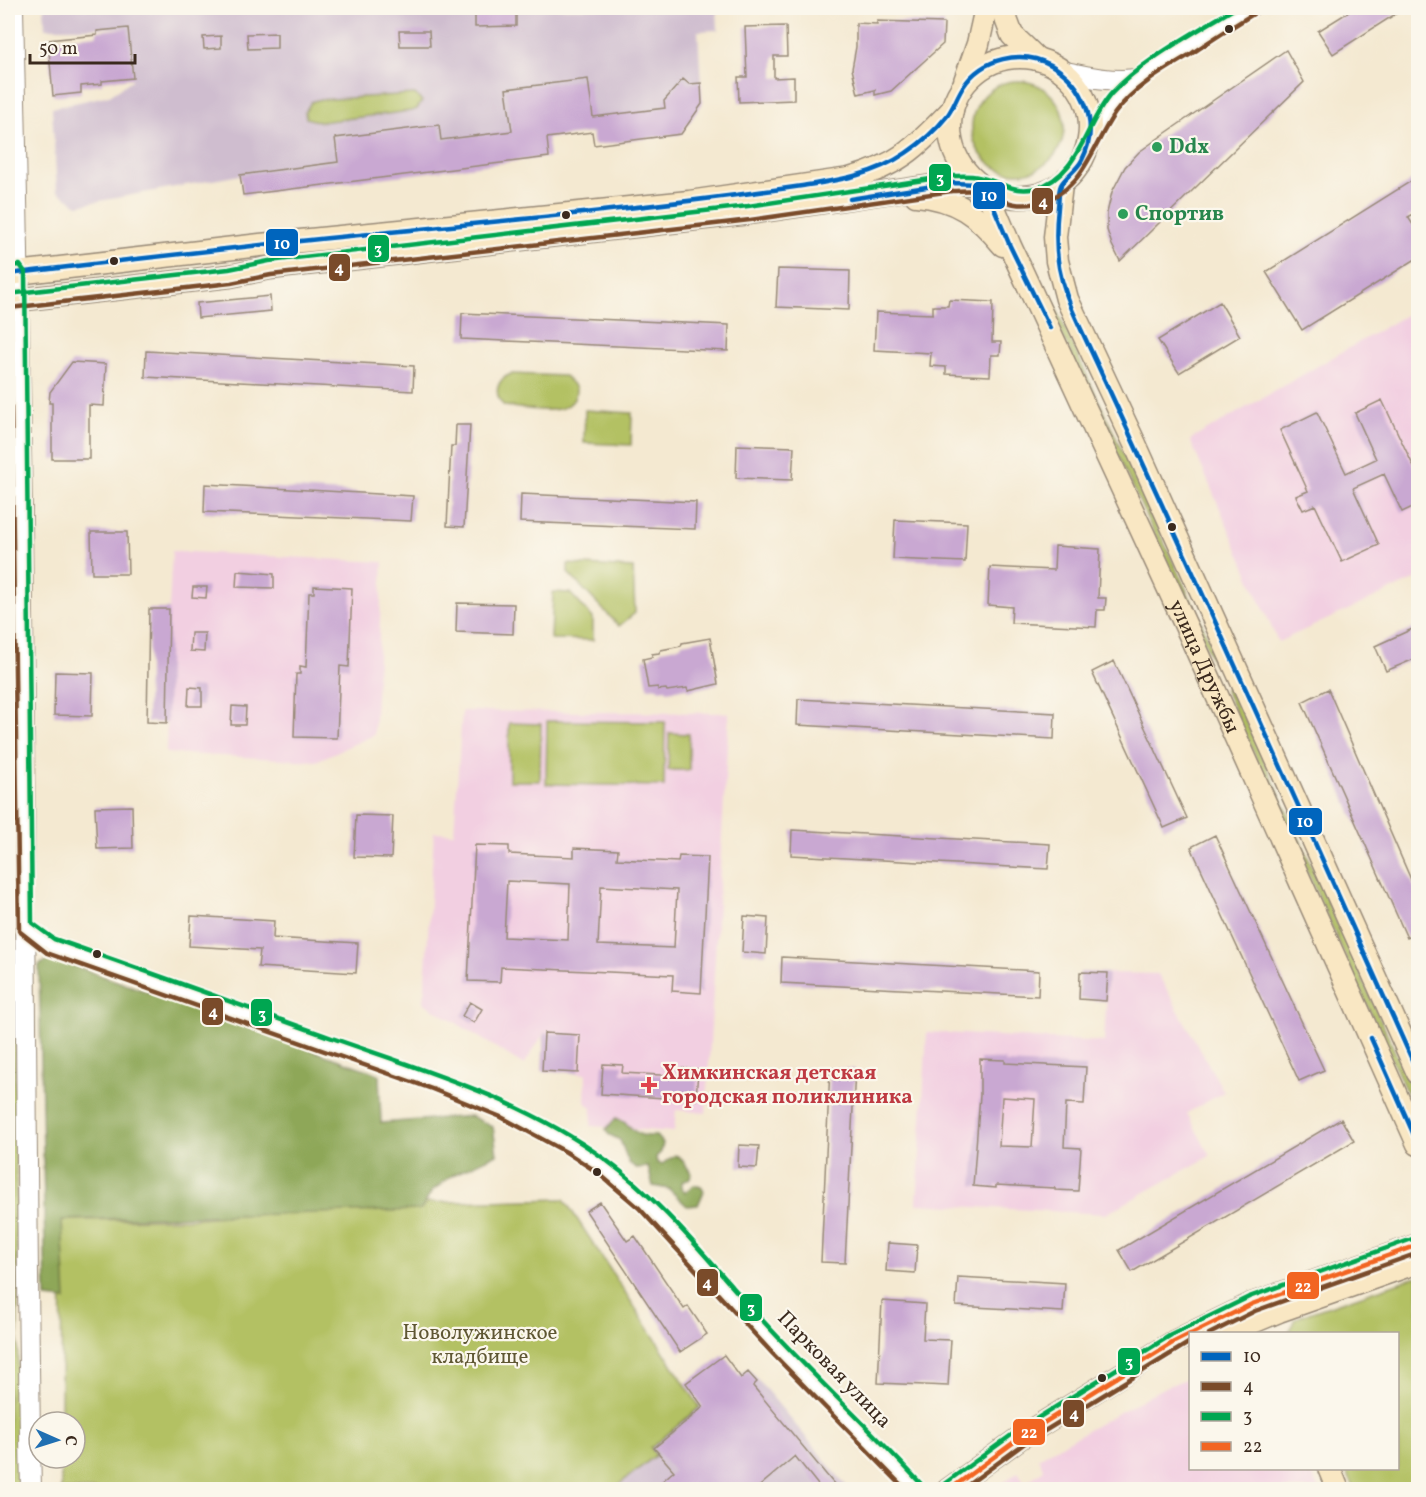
<svg xmlns="http://www.w3.org/2000/svg" width="1426" height="1497" viewBox="0 0 1426 1497" font-family="Vollkorn,serif">
<rect width="100%" height="100%" fill="#fbf7ec"/>
<filter id="ink" filterUnits="userSpaceOnUse"><feTurbulence type="fractalNoise" baseFrequency=".0167" numOctaves="2"/><feDisplacementMap in="SourceGraphic" scale="12" xChannelSelector="R" yChannelSelector="G"/><feConvolveMatrix kernelMatrix="1 2 1 2 8 2 1 2 1" color-interpolation-filters="sRGB"/></filter>
<filter id="wash" filterUnits="userSpaceOnUse"><feTurbulence type="fractalNoise" baseFrequency=".008" numOctaves="4" result="noise"/><feDisplacementMap in="SourceGraphic" scale="24" xChannelSelector="R" yChannelSelector="G"/><feGaussianBlur stdDeviation="1.35" result="paint"/><feColorMatrix in="noise" values="0 0 0 0 0 0 0 0 0 0 0 0 0 0 0 0 0 1.4 0 .05"/><feComposite in="paint" operator="in"/></filter>
<g filter="url(#wash)">
<rect width="100%" height="100%" fill="#f4e9d1"/>
<path fill="#f2cfe1" d="M1418,308V578L1278,642L1190,440Z
M172,551L383,562L374,735L316,761L166,753L169,609Z
M462,711L729,713L706,1113L676,1110L674,1132L591,1126L592,1108L585,1102L586,1074L578,1073L580,1035L544,1033L524,1065L424,1003L434,832L454,833Z
M1108,973L1158,974L1224,1092L1187,1113L1210,1156L1106,1214L917,1204L927,1032L1104,1042Z
M1190,1377V1468L1309,1469L1320,1489H994L1018,1472L1025,1483L1044,1470L1038,1458L1159,1390Z"/>
<path fill="#cfbdcf" d="M44,8H717L718,30L698,31L702,104L681,134L594,145L592,133L442,150L240,175L78,205L57,191L52,108L110,95L132,80L128,28H45Z
M748,1368L849,1489L613,1490L655,1455L651,1448Z"/>
<path fill="#b3c163" stroke="#777640" stroke-width="1.5" d="M972 127a46 46 0 1 1 92 0a46 46 0 1 1-92 0Z
M415,94L422,101L417,109L411,111L320,122L306,118L305,112L311,102L317,100Z
M1053,302L1219,661L1214,663L1048,304Z
M511,374L565,376L576,388C577,421 526,408 504,406C493,394 496,380 511,374Z
M585,410L632,413L631,445L584,443Z
M568,564L633,568L635,613L619,626L568,573Z
M553,592L570,593L593,618V640L551,639Z
M1231,687L1418,1103V1118L1225,689Z
M547,721L665,722L664,786L546,784Z
M509,723L541,724L540,781H509Z
M669,733L689,734V770H668Z
M8,813L14,919L19,1490L8,1489Z
M564,1199L700,1407L651,1448L656,1455L613,1489L61,1490V1458H75V1422H61L62,1220L187,1219L375,1204Z
M1418,1276V1489H1355L1345,1469L1398,1468V1334L1288,1333L1295,1319L1303,1315Z"/>
<path fill="#8ea759" stroke="#64683c" stroke-width="1.5" d="M52,958L379,1074L381,1123L471,1116L493,1127L497,1154L453,1175L432,1191L421,1210L62,1220L66,1300L46,1298L39,965Z
M616,1118C637,1126 629,1137 656,1136L663,1143L661,1152L656,1157L657,1163L662,1164L675,1155L680,1157L692,1174L689,1179L682,1182L681,1187L685,1192L694,1185L701,1187L704,1191L698,1205L687,1206L669,1189L653,1186L648,1167L636,1168L629,1163L620,1140L608,1134L606,1129Z"/>
<g id="blocks">
<path fill="#c9a8d2" fill-rule="evenodd" d="M475,8H516V26L475,27Z
M1355,8H1405L1333,54L1318,31Z
M877,21L944,23L943,44L891,91L875,95V90L858,94L852,69L856,47V23L877,24Z
M786,26L787,56H774V78L794,77V100L739,102L738,77H747L745,27Z
M128,28L133,78L102,81V84L81,86V93L53,96L48,40L97,35V31Z
M399,31H429L430,46H400Z
M277,33V48L248,49L247,34Z
M221,36V48L204,49L203,37Z
M1286,50L1304,82L1120,261L1112,245L1107,230V213L1112,192L1125,167L1139,152L1160,137Z
M588,79L593,117L665,108L664,101L683,79L689,84L701,83L702,104L681,134L594,145L592,132L547,138L549,157L243,195L240,175L338,162L335,138L439,125L441,140L512,131L506,89Z
M1419,176V211L1408,217L1419,234V257L1302,330L1266,272Z
M778,269L850,271L849,310L776,307Z
M270,296L271,311L198,318L197,303Z
M949,300L993,302L992,342H1001L1000,355H991L990,376L946,374V367L930,366L931,353L874,350L876,312L933,314V306H948Z
M1220,302L1240,336L1179,373L1158,340Z
M462,313L729,325L728,351L461,339Z
M146,351L414,366L413,391L145,377Z
M72,362L106,364L104,406L89,405V459H52V403H49L50,392Z
M1382,400L1419,478V504L1402,512L1384,474L1353,488L1379,545L1342,562L1315,505L1303,510L1296,496L1308,491L1280,430L1317,412L1346,473L1376,459L1355,413Z
M456,425H470L464,527L447,526L451,446H455Z
M737,445L794,447L792,480L736,478Z
M205,484L413,496L411,521L204,512Z
M521,494L696,502L695,529L520,522Z
M895,520L967,523L965,562L893,559Z
M91,532H127L128,574H92Z
M1055,546L1100,549L1098,598H1106L1105,610H1097L1096,627L1011,623L1012,607L988,605L990,567L1054,570Z
M237,571L274,574V588L236,587Z
M314,586L352,588L349,667L340,666L337,738L294,737L296,674H300V666L306,667L309,593H314Z
M193,587H207L206,598L192,597Z
M457,603L514,604L513,634L456,632Z
M149,609H169L167,723L147,722Z
M1419,626V657L1386,671L1375,646Z
M191,633H205L204,652L190,651Z
M710,638L718,684L688,691L687,688L667,691L666,689L658,690V687L648,688L643,659L652,657V654L659,653L661,650L681,646L682,643Z
M1114,661L1187,818L1164,828L1092,672Z
M55,672L93,673L92,716L54,715Z
M189,687L202,688V706H188Z
M1328,689L1419,898V933L1407,938L1302,702Z
M798,699L1055,713L1054,739L797,725Z
M232,706L246,707L245,725H231Z
M132,806L133,848L97,849L95,807Z
M356,815L393,816L391,858L354,857Z
M792,830L1050,844L1048,869L791,855Z
M1215,835L1324,1070L1299,1081L1191,847Z
M475,845L509,846V854L574,857V848L618,850L617,859L678,862L679,856L708,857L701,993L672,991L673,975L501,967L500,982L468,981ZM507,881L570,884L568,940L504,937ZM601,886L677,890L674,948L598,945Z
M191,916L274,921L273,938L358,943L356,973L258,967L260,950L189,946Z
M744,916L768,918L766,954L742,952Z
M782,957L1039,971L1038,996L781,983Z
M1080,972L1108,973L1106,1001L1079,999Z
M470,1002L482,1009L474,1023L462,1016Z
M544,1033L580,1035L578,1073L542,1071Z
M980,1059L1005,1060V1063L1086,1067L1084,1104L1066,1103L1064,1147L1081,1148L1078,1191L1055,1190V1188L996,1185V1188L973,1186L980,1095ZM1002,1097L1035,1099L1032,1147L999,1146Z
M603,1064L623,1065L622,1073L680,1076V1068L698,1069L696,1100L601,1094Z
M830,1068L855,1069L845,1263L821,1262Z
M1341,1119L1354,1141L1132,1272L1119,1250Z
M739,1145L759,1146L757,1168L738,1167Z
M600,1202L627,1241L635,1236L684,1309L688,1306L707,1334L680,1352L586,1211Z
M888,1243L917,1245L915,1273L886,1271Z
M958,1277L1065,1283L1063,1312L956,1306Z
M882,1301L925,1304L923,1339L951,1340L948,1386L878,1383Z
M724,1355L741,1378L748,1372L757,1382L753,1386L839,1490H822L795,1456L755,1490H652L674,1471L654,1448L703,1407L686,1383Z"/>
</g>
</g>
<g filter="url(#ink)">
<use href="#blocks" fill-opacity="0" stroke="#988a78" stroke-width="1.5"/>
<g fill="none" stroke-linecap="round" stroke-linejoin="round">
<defs>
<path id="tertiary" d="M13,8C20,308 24,608 25,909C27,1102 27,1296 31,1490
M1065,72C1089,77 1112,82 1137,79
M1089,141L1110,107L1137,79L1249,8
M25,927L50,946C143,977 236,1011 328,1044C421,1077 521,1107 601,1166C662,1212 708,1273 759,1328C810,1383 866,1434 917,1490"/>
<g id="secondary">
<path d="M1002,8L1012,35L1037,59"/>
<circle cx="1020" cy="127" r="70"/>
<path d="M965,81L978,44L986,8"/>
<path d="M1061,185L1055,237L1057,261L1067,299L1135,444L1418,1073"/>
<path id="s1" d="M986,189L1010,246L1185,624L1418,1144"/>
<path d="M916,195C956,198 978,215 1003,245"/>
<path d="M8,274L260,245L689,202L849,179C900,165 916,147 952,110"/>
<path d="M8,301L230,276L270,268L749,213L952,183L978,184"/>
<path d="M1224,1334L1279,1311L1418,1262"/>
<path d="M1329,1468L1338,1490"/>
<path d="M948,1490L1021,1437L1174,1342L1252,1304L1418,1245"/>
</g>
</defs>
<use href="#tertiary" stroke="#988a78" stroke-width="22"/>
<use href="#secondary" stroke="#988a78" stroke-width="25"/>
<use href="#tertiary" stroke="#fff" stroke-width="20"/>
<use href="#secondary" stroke="#f9e7c3" stroke-width="22"/>
<defs>
<path id="bus-1" d="M850,199L952,183L978,184L986,189L1010,246L1050,328
M8,274C92,264 177,254 261,245C442,226 622,212 802,186C839,180 874,175 906,153C921,143 936,130 947,116C954,107 957,96 963,87C982,58 1021,49 1051,65C1085,84 1100,125 1082,160C1077,170 1065,177 1061,185C1058,192 1059,200 1058,207C1053,254 1059,283 1079,325C1195,573 1306,823 1418,1073
M1371,1038L1418,1144"/>
<path id="bus-2" d="M9,281L19,931L47,953L432,1089L501,1117L566,1152L597,1172L639,1208L773,1354L906,1490
M9,308L231,283L271,275L750,220L952,191C960,191 968,190 975,191C998,197 1011,209 1037,203C1084,192 1091,147 1115,113C1134,87 1164,70 1191,54C1211,40 1232,27 1253,14
M1209,1334L1255,1311L1418,1253
M961,1490L1025,1443L1190,1342"/>
<path id="bus-3" d="M8,266L20,265L25,272L32,923L54,939C147,971 239,1005 332,1038C426,1071 525,1100 606,1160C667,1205 713,1267 764,1322C815,1378 871,1429 922,1485
M8,294L229,269L269,261L748,206L951,176C960,176 970,175 978,177C999,181 1014,194 1036,188C1079,176 1085,124 1111,94C1142,60 1196,32 1235,8
M944,1484L1017,1431L1171,1335L1249,1297L1415,1238"/>
<path id="bus-4" d="M1191,1334L1252,1304L1418,1245
M949,1490L1021,1437L1174,1342L1190,1334"/>
</defs>
<use href="#bus-1" stroke="#fbf7ec" stroke-width="9"/>
<use href="#bus-2" stroke="#fbf7ec" stroke-width="9"/>
<use href="#bus-3" stroke="#fbf7ec" stroke-width="9"/>
<use href="#bus-4" stroke="#fbf7ec" stroke-width="9"/>
<use href="#bus-1" stroke="#0065bd" stroke-width="4.5"/>
<use href="#bus-2" stroke="#7a4b2a" stroke-width="4.5"/>
<use href="#bus-3" stroke="#00a651" stroke-width="4.5"/>
<use href="#bus-4" stroke="#f26522" stroke-width="4.5"/>
</g>
</g>
<g fill="#3b2a1e" stroke="#fbf7ec" stroke-width="2">
<circle cx="1229" cy="29" r="5"/>
<circle cx="566" cy="215" r="5"/>
<circle cx="114" cy="261" r="5"/>
<circle cx="1172" cy="527" r="5"/>
<circle cx="97" cy="954" r="5"/>
<circle cx="597" cy="1172" r="5"/>
<circle cx="1102" cy="1378" r="5"/>
</g>
<g fill="#2e9e5b" stroke="#fbf7ec" stroke-width="2">
<circle cx="1157" cy="147" r="6"/>
<circle cx="1123" cy="214" r="6"/>
</g>
<path fill="#e0444e" stroke="#fbf7ec" stroke-width="2" d="M646 1076h6v6h6v6h-6v6h-6v-6h-6v-6h6z"/>
<g text-anchor="middle" dominant-baseline="central" stroke-width="4.5" stroke-linejoin="round" paint-order="stroke">
<g font-size="21" font-weight="bold" fill="#27864d" stroke="#fbf7ec" text-anchor="start">
<text x="1169" y="147">Ddx</text>
<text x="1135" y="214">Спортив</text>
</g>
<g font-size="21" fill="#3b2a1e" stroke="#fbf7ec">
<text stroke="none"><textPath href="#s1" startOffset="525">улица Дружбы</textPath></text>
<text transform="translate(834 1370) rotate(46)">Парковая улица</text>
</g>
<g font-size="21" font-weight="bold" fill="#be3a42" stroke="#fbf7ec" text-anchor="start">
<text x="662" y="1073">Химкинская детская<tspan x="662" dy="24">городская поликлиника</tspan></text>
</g>
<g font-size="21" fill="#5f5733" stroke="#fbf7ec">
<text x="480" y="1333">Новолужинское<tspan x="480" dy="24">кладбище</tspan></text>
</g>
</g>
<g stroke="#fbf7ec" stroke-width="2">
<rect x="928" y="163" width="24" height="29" rx="6" fill="#00a651"/>
<rect x="972" y="181" width="34" height="29" rx="6" fill="#0065bd"/>
<rect x="1031" y="187" width="23" height="28" rx="6" fill="#7a4b2a"/>
<rect x="265" y="228" width="34" height="29" rx="6" fill="#0065bd"/>
<rect x="367" y="234" width="23" height="29" rx="6" fill="#00a651"/>
<rect x="328" y="253" width="23" height="29" rx="6" fill="#7a4b2a"/>
<rect x="1288" y="807" width="35" height="29" rx="6" fill="#0065bd"/>
<rect x="201" y="997" width="23" height="29" rx="6" fill="#7a4b2a"/>
<rect x="250" y="998" width="23" height="29" rx="6" fill="#00a651"/>
<rect x="696" y="1268" width="23" height="29" rx="6" fill="#7a4b2a"/>
<rect x="1286" y="1271" width="34" height="29" rx="6" fill="#f26522"/>
<rect x="739" y="1293" width="24" height="29" rx="6" fill="#00a651"/>
<rect x="1117" y="1347" width="24" height="29" rx="6" fill="#00a651"/>
<rect x="1062" y="1399" width="23" height="29" rx="6" fill="#7a4b2a"/>
<rect x="1012" y="1418" width="34" height="28" rx="6" fill="#f26522"/>
</g>
<g font-size="16" text-anchor="middle" font-weight="bold" fill="#fff">
<text x="940" y="183">3</text>
<text x="989" y="201">10</text>
<text x="1043" y="207">4</text>
<text x="282" y="249">10</text>
<text x="378" y="254">3</text>
<text x="339" y="273">4</text>
<text x="1305" y="827">10</text>
<text x="213" y="1017">4</text>
<text x="262" y="1019">3</text>
<text x="707" y="1288">4</text>
<text x="1303" y="1292">22</text>
<text x="751" y="1313">3</text>
<text x="1129" y="1367">3</text>
<text x="1074" y="1419">4</text>
<text x="1029" y="1438">22</text>
</g>
<rect width="1426" height="1497" fill="none" stroke="#fbf7ec" stroke-width="30"/>
<rect x="1189" y="1332" width="210" height="138" fill="#fbf7ec" stroke="#aea59a" stroke-width="1.5"/>
<rect x="1201" y="1352" width="30" height="9" fill="#0065bd" stroke="#aea59a" stroke-width="1.5"/>
<text x="1243" y="1362" font-size="18" fill="#3b2a1e">10</text>
<rect x="1201" y="1382" width="30" height="9" fill="#7a4b2a" stroke="#aea59a" stroke-width="1.5"/>
<text x="1243" y="1392" font-size="18" fill="#3b2a1e">4</text>
<rect x="1201" y="1412" width="30" height="9" fill="#00a651" stroke="#aea59a" stroke-width="1.5"/>
<text x="1243" y="1422" font-size="18" fill="#3b2a1e">3</text>
<rect x="1201" y="1442" width="30" height="9" fill="#f26522" stroke="#aea59a" stroke-width="1.5"/>
<text x="1243" y="1452" font-size="18" fill="#3b2a1e">22</text>
<g transform="translate(57 1440) rotate(93)"><circle r="28" fill="#fbf7ec" stroke="#aea59a" stroke-width="1.5"/>
<path d="M0-4.5L10 22L0 15L-10 22Z" fill="#1f6fb2"/>
<text y="-9" font-size="16" font-weight="bold" text-anchor="middle" fill="#3b2a1e">С</text>
</g>
<path d="M30 54v9h105v-9" fill="none" stroke="#3b2a1e" stroke-width="3"/>
<text x="39" y="54" font-size="18" fill="#3b2a1e" stroke="#fbf7ec" stroke-width="4.5" paint-order="stroke">50 m</text>
</svg>
